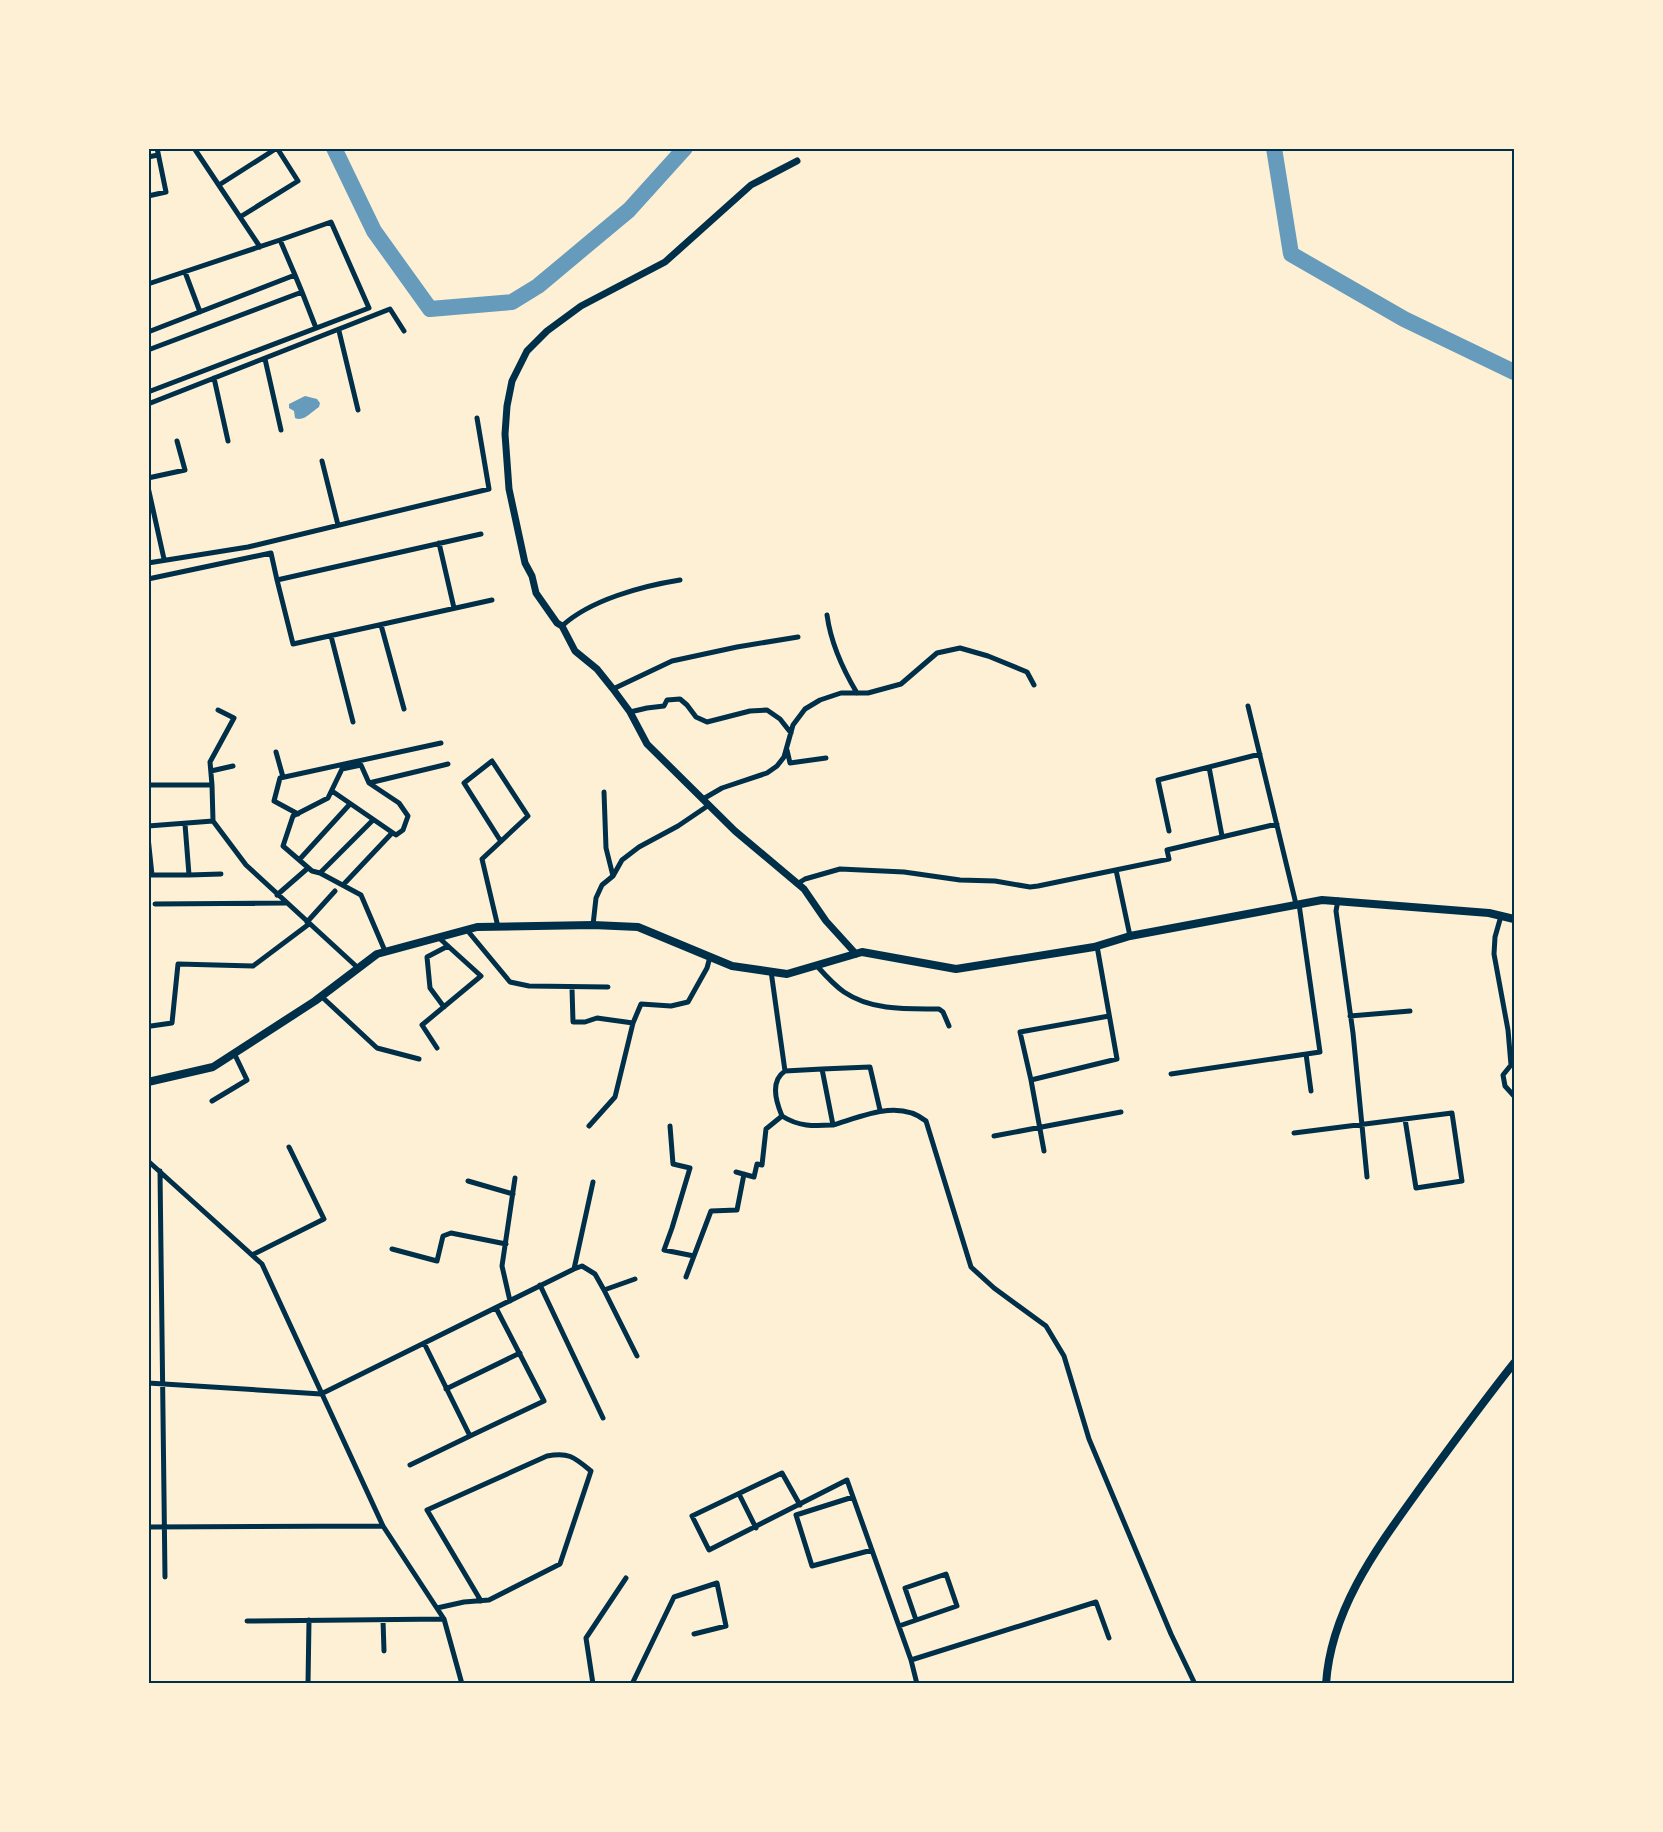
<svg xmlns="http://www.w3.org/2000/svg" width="1663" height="1832" viewBox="0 0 1663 1832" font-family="Quicksand,sans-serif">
<rect width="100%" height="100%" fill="#fdf0d5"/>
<path fill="#669bbc" d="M305,396L317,399L320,403L319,407C311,412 304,422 295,418L294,411L289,408V404Z"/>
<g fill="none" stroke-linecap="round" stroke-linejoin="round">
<path stroke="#669bbc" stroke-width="16" d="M334,148L374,231L430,309L512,302L538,286L629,210L685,148
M1274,148L1291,254L1404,319L1514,372"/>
<path stroke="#003049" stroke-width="5" d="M194,148L260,247
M148,157L158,155
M219,185L277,148
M148,196L166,192L157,148
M240,217L298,181L277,148
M185,272L200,312
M148,284L280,240L295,275L148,332
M302,292L316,328
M339,331L358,410
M148,350L302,292L295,275
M265,359L281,430
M214,378L228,441
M148,392L369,308L331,222L280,240
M148,404L390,309L404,331
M322,461L338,525
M148,478L185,470L177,441
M148,487L164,559
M439,543L454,608
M148,563L248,547L489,489L477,418
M148,579L271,553L277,580L481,534
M277,580L293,644L492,600
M827,615C831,644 842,668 857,693
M381,625L404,709
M562,626C590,600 642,586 680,580
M331,636L353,722
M613,689L672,661L737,647L798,637
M1248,706L1296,904
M630,712L647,708L664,706L667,700L680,699L687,705L696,717L707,722L750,711L767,710L780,719L791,733
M787,750L790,763L826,758
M276,752L283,777
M1209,767L1222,836
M211,771L233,766
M369,783L448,764
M148,785H212L213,821L246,865L357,967
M212,785L210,762L234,718L218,710
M332,791L396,835L403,830L408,816L399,803L369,783L361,765L342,769L328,798L293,816L283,846L312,871L320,873L361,895L385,951
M604,792L606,848L613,876
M703,799L722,788L767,773L777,766L784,757L793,725L805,709L820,700L841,693H868L901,684L937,653L960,648L988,656L1027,672L1034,685
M298,814L274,801L280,778L441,743
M185,824L189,875L221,874
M148,826L213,821
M1169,831L1158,780L1260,754
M148,837L152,875
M299,860L350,804
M1116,870L1130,936
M320,873L373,820
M148,875H189
M797,884L805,879L840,869L904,872L960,880L995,881L1030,887L1038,886L1169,859L1167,850L1277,824
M343,885L392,833
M277,895L308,868
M1338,900L1336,911L1353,1033L1367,1177
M155,904L286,903
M1501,916L1495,937L1494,954L1508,1030L1511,1065L1503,1075L1505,1086L1514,1096
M307,922L335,891
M593,925L596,898L602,885L613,876L622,860L639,847L678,826L709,805
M498,927L482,859L528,816L492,761L464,783L500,840
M467,930L510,982L529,986L608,987
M817,966C825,975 834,985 844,992C872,1011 908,1009 939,1009L943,1012L949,1026
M771,971L785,1071L822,1069L833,1125C863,1116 899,1099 926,1121L971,1267L994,1288L1046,1326L1064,1356L1089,1439L1171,1634L1195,1684
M572,988L573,1022H585L597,1018L633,1023L615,1097L589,1126
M321,996L377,1048L419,1059
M444,1007L430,988L427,957L448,946
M1350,1016L1410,1011
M633,1023L641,1004L671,1006L688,1002L707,968L710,957
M151,1026L172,1023L178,964L253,966L309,924
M437,1048L422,1025L481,976L438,937
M1306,1054L1311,1091
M822,1069L870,1067L880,1110
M785,1071C770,1081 776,1102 782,1116C799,1127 814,1126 833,1125
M1171,1074L1320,1052L1299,904
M1031,1080L1020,1032L1109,1016
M212,1101L247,1080L234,1053
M670,1126L673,1164L690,1168L672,1228L664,1250L694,1256
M1294,1133L1452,1113L1462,1181L1416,1188L1405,1119
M994,1136L1121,1112
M1044,1151L1031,1080L1117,1059L1097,946
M148,1161L262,1264L383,1526L444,1619L462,1684
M160,1171L165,1577
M736,1172L754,1177L757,1164L762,1165L766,1129L782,1116
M468,1181L513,1194
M392,1249L437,1261L443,1236L451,1233L506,1244
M252,1255L324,1219L289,1147
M574,1269L582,1266L595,1274L604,1290L635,1279
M686,1277L711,1211L737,1210L744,1174
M540,1285L603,1418
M604,1290L637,1356
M510,1301L502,1266L515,1178
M424,1343L470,1436L544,1401L496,1308
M148,1383L321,1394L574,1269L593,1182
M446,1389L520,1353
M410,1465L470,1436
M739,1494L756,1528
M853,1497L796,1515L812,1566L872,1550
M800,1505L782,1473L692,1516L709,1550L847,1480L911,1660L917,1684
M148,1527L383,1526
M437,1608L464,1602L489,1600L560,1564L591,1471C574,1457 569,1452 547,1456L427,1510L481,1601
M383,1620L384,1651
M247,1621L444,1619
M899,1626L957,1606L946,1574L905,1588L916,1620
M911,1660L1096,1602L1109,1638
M308,1684L309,1620
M593,1684L586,1638L626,1578
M632,1684L674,1597L717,1583L726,1626L694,1634"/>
<path stroke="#003049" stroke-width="7" d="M797,161L751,185L665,262L581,306L547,331L527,351L512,381L507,406L505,434L509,489L525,563L532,576L536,593L557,623L562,626L575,651L597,669L613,689L630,712L647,744L735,831L804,889L826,921L856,954"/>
<path stroke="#003049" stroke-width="8" d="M148,1082L213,1067L315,1001L377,954L477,927L593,925L638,927L732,966L787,974L862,952L956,969L1094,947L1130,936L1322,900L1489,913L1514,919"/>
<path stroke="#003049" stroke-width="8" d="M1326,1684C1331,1607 1380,1544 1423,1484C1453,1443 1483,1402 1514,1363"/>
</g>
<rect width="1663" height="1832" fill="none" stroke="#fdf0d5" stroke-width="300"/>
<rect x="150" y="150" width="1363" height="1532" fill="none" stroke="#003049" stroke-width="2"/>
</svg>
